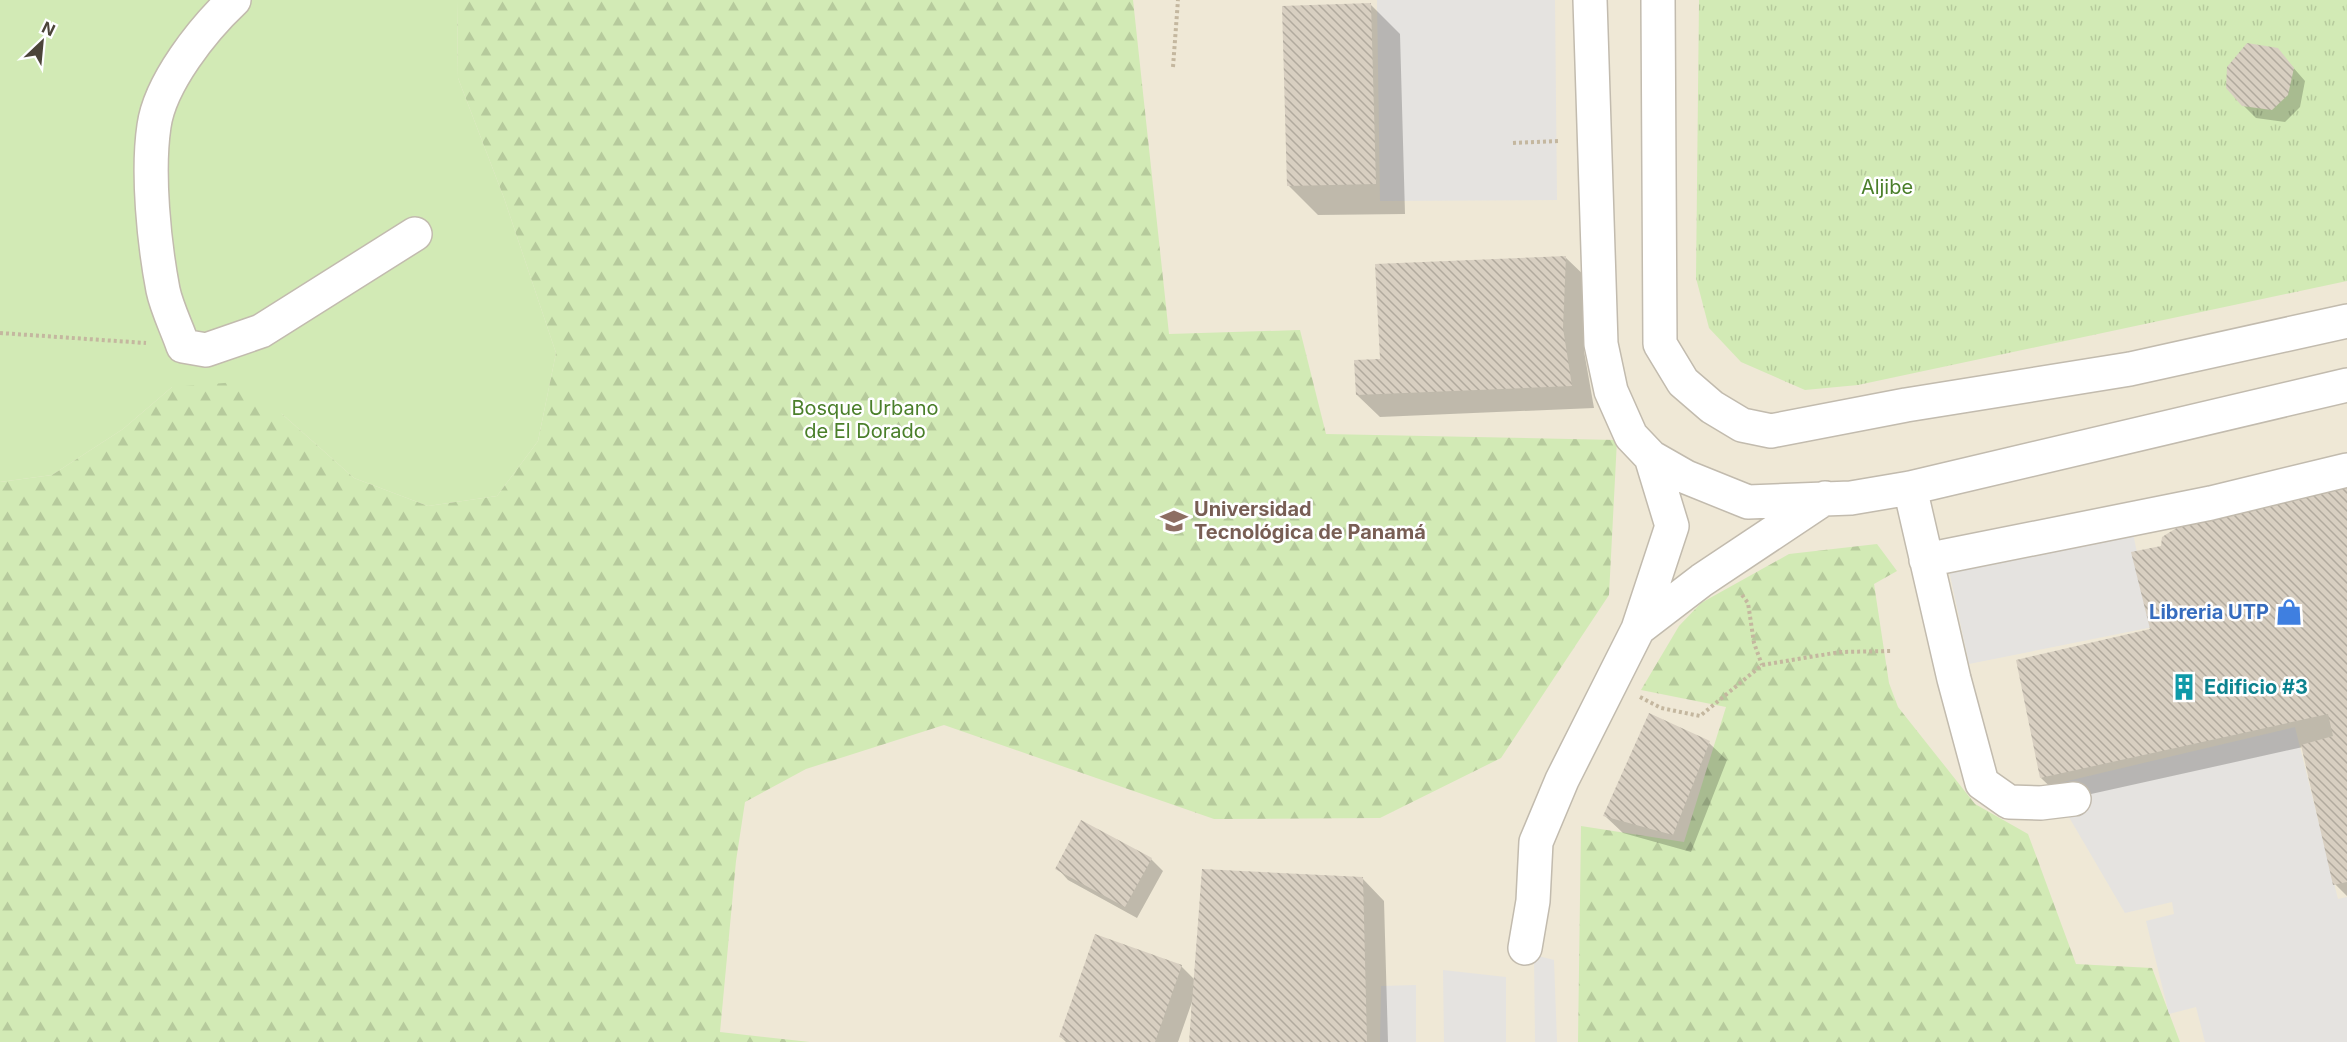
<svg xmlns="http://www.w3.org/2000/svg" width="2347" height="1042" viewBox="0 0 2347 1042" font-family="Inter,sans-serif">
<defs>
<pattern id="forest-firs" width="22" height="20" patternUnits="userSpaceOnUse" patternTransform="scale(1.5)"><rect width="22" height="20" fill="#d2eab5"/><path d="M5 1l3.5 6h-7zM16 11l3.5 6h-7z" fill="#b6ca9c"/></pattern>
<pattern id="park-tufts" width="24" height="20" patternUnits="userSpaceOnUse" patternTransform="scale(1.5)"><rect width="24" height="20" fill="#d2eab5"/><path d="M3 7l-1-3M5 7V3M7 7l1-3M15 17l-1-3M17 17v-4M19 17l1-3" fill="none" stroke="#b6ca9c"/></pattern>
<pattern id="building-back-hatch" width="6" height="6" patternUnits="userSpaceOnUse" patternTransform="scale(1.5)"><rect width="6" height="6" fill="#d8cfc1"/><path d="M-1 5l2 2M0 0l6 6M5-1l2 2" fill="none" stroke="#b1aa9e"/></pattern>
</defs>
<rect width="100%" height="100%" fill="#f6f3ec"/>
<path fill="#efe8d6" d="M0,0H2347V1042H0Z"/>
<path fill="#d2eab5" d="M0,0H457L458,78L504,198L556,353L538,441L497,496L428,506L354,478L282,414L172,387L123,429L52,475L0,482Z"/>
<path fill="url(#forest-firs)" d="M457,0H1133L1169,334L1300,330L1326,434L1617,440L1609,595L1501,758L1380,818L1214,819L944,725L806,769L745,802L736,861L720,1032L810,1042H0V482L52,475L123,429L172,387L237,382L282,414L354,478L428,506L497,496L538,441L556,353L504,198L458,78Z
M1877,544L1897,571L1874,584L1889,683L1898,707L1975,804L2028,834L2076,964L2152,968L2180,1042H1578L1581,826L1684,842L1726,707L1641,690L1679,626L1701,603L1789,554Z"/>
<path fill="url(#park-tufts)" d="M1699,0H2347V281L1858,385L1805,390L1741,362L1709,328L1696,278Z"/>
<path fill="#e5e3e0" d="M1377,0H1555L1557,200L1380,201Z
M2132,529L2153,627L1969,664L1948,566Z
M2295,727L2338,899L2347,897V1042H2205L2196,1007L2169,1014L2146,921L2174,914L2172,902L2125,913L2066,812L2074,799L2059,783Z
M1534,955L1554,960L1557,1042H1535Z
M1443,970L1506,977V1042H1444Z
M1416,985V1042H1380L1381,986Z"/>
<path fill="#0003" d="M1371,5L1400,34L1405,214L1318,215L1289,186Z
M2277,49L2305,81L2300,107L2285,122L2256,118L2243,105Z
M1565,257L1588,279L1584,351L1594,408L1380,417L1357,395Z
M2347,486V896L2335,884L2303,747L2064,800L2041,778L2151,630L2162,547Z
M1709,743L1727,760L1691,852L1623,833L1605,816Z
M1151,859L1163,871L1137,918L1068,880L1057,868Z
M1362,878L1384,901L1388,1042H1190L1192,1002L1178,1042H1066L1061,1037L1181,966L1195,980Z"/>
<path fill="url(#building-back-hatch)" d="M1371,3L1376,184L1287,186L1282,6Z
M2247,43L2278,48L2294,68L2288,95L2272,110L2242,106L2226,88L2227,67Z
M1566,256L1563,328L1572,386L1356,395L1354,360L1380,359L1375,264Z
M2347,485V882L2333,885L2301,745L2333,736L2328,714L2040,778L2016,660L2150,629L2131,552L2161,546L2162,537L2186,522Z
M1649,713L1710,741L1673,835L1603,816Z
M1081,820L1152,858L1125,907L1055,869Z
M1202,869L1363,877L1367,1042H1189Z
M1095,934L1182,965L1155,1042H1072L1059,1037Z"/>
<g fill="none" stroke-linecap="round" stroke-linejoin="round">
<defs>
<path id="minor" d="M234,0C203,29 160,83 154,126C147,173 154,243 163,290C167,309 177,328 183,346L206,350L261,331L415,234
M1590,0L1601,344L1611,391L1631,436L1651,457L1686,477L1748,502L1851,498L1910,488L2347,385
M1658,0L1660,344L1683,382L1712,407L1742,425L1771,431L1906,405L2130,369L2347,321
M1910,488L1954,679L1982,783L2009,802L2041,803L2074,799
M1926,560L2211,503L2347,470
M1638,629L1702,580L1825,498
M1525,948L1533,901L1536,842L1562,780L1638,629L1672,526L1651,457"/>
</defs>
<use href="#minor" stroke="#c2bbae" stroke-width="36"/>
<path stroke="#c4b79f" stroke-width="4" stroke-dasharray="3 3" stroke-linecap="butt" d="M1173,67L1178,0
M1513,143L1560,141
M0,333L146,343
M1742,595L1748,603L1754,643L1762,665
M1640,697L1661,708L1700,716L1762,665L1840,652L1893,651"/>
<use href="#minor" stroke="#fff" stroke-width="33"/>
</g>
<defs>
<symbol id="university-bare" viewBox="-9 -9 18 18"><path d="M0-5L7-2L0 1L-7-2ZM-4 1L0 2.5L4 1V4Q0 6-4 4Z" fill="#8d6e63" stroke="#fff" stroke-width="2.5" paint-order="stroke"/></symbol>
<symbol id="shop-bare" viewBox="-9 -9 18 18"><path d="M-5-2.5h2.3a2.7 3.5 0 0 1 5.4 0H5L5.5 6h-11ZM-1.5-2.5h3a1.5 2.3 0 0 0-3 0Z" fill="#3f7fe0" stroke="#fff" stroke-width="2.5" paint-order="stroke"/></symbol>
<symbol id="building-bare" viewBox="-9 -9 18 18"><path d="M-4-6H4V6H1V3H-1V6H-4ZM-2.5-4.3h1.7v1.8h-1.7ZM.8-4.3h1.7v1.8H.8ZM-2.5-1h1.7V.8h-1.7ZM.8-1h1.7V.8H.8Z" fill="#0f9aa8" stroke="#fff" stroke-width="2.5" paint-order="stroke"/></symbol>
</defs>
<g fill-rule="evenodd">
<use href="#university-bare" x="1155" y="502" width="38" height="38"/>
<use href="#shop-bare" x="2270" y="593" width="38" height="38"/>
<use href="#building-bare" x="2165" y="668" width="38" height="38"/>
</g>
<g text-anchor="middle" dominant-baseline="central" stroke-width="5" stroke-linejoin="round" paint-order="stroke">
<g font-size="20" fill="#4a7f2a" stroke="#fff">
<text x="1887" y="187">Aljibe</text>
<text x="865" y="408">Bosque Urbano<tspan x="865" dy="23">de El Dorado</tspan></text>
</g>
<g font-size="20" font-weight="bold" fill="#785e54" stroke="#fff" text-anchor="start">
<text x="1194" y="509">Universidad<tspan x="1194" dy="23">Tecnológica de Panamá</tspan></text>
</g>
<g font-size="20" font-weight="bold" fill="#366cbe" stroke="#fff" text-anchor="end">
<text x="2269" y="612">Libreria UTP</text>
</g>
<g font-size="20" font-weight="bold" fill="#0d838f" stroke="#fff" text-anchor="start">
<text x="2204" y="687">Edificio #3</text>
</g>
</g>
<g transform="translate(42 42) rotate(26)" stroke="#ffffff" stroke-width="4.5" paint-order="stroke">
<path d="M0-4.5L10 22L0 15L-10 22Z" fill="#4b4439"/>
<text y="-9" font-size="16" font-weight="bold" text-anchor="middle" fill="#4b4439">N</text>
</g>
</svg>
